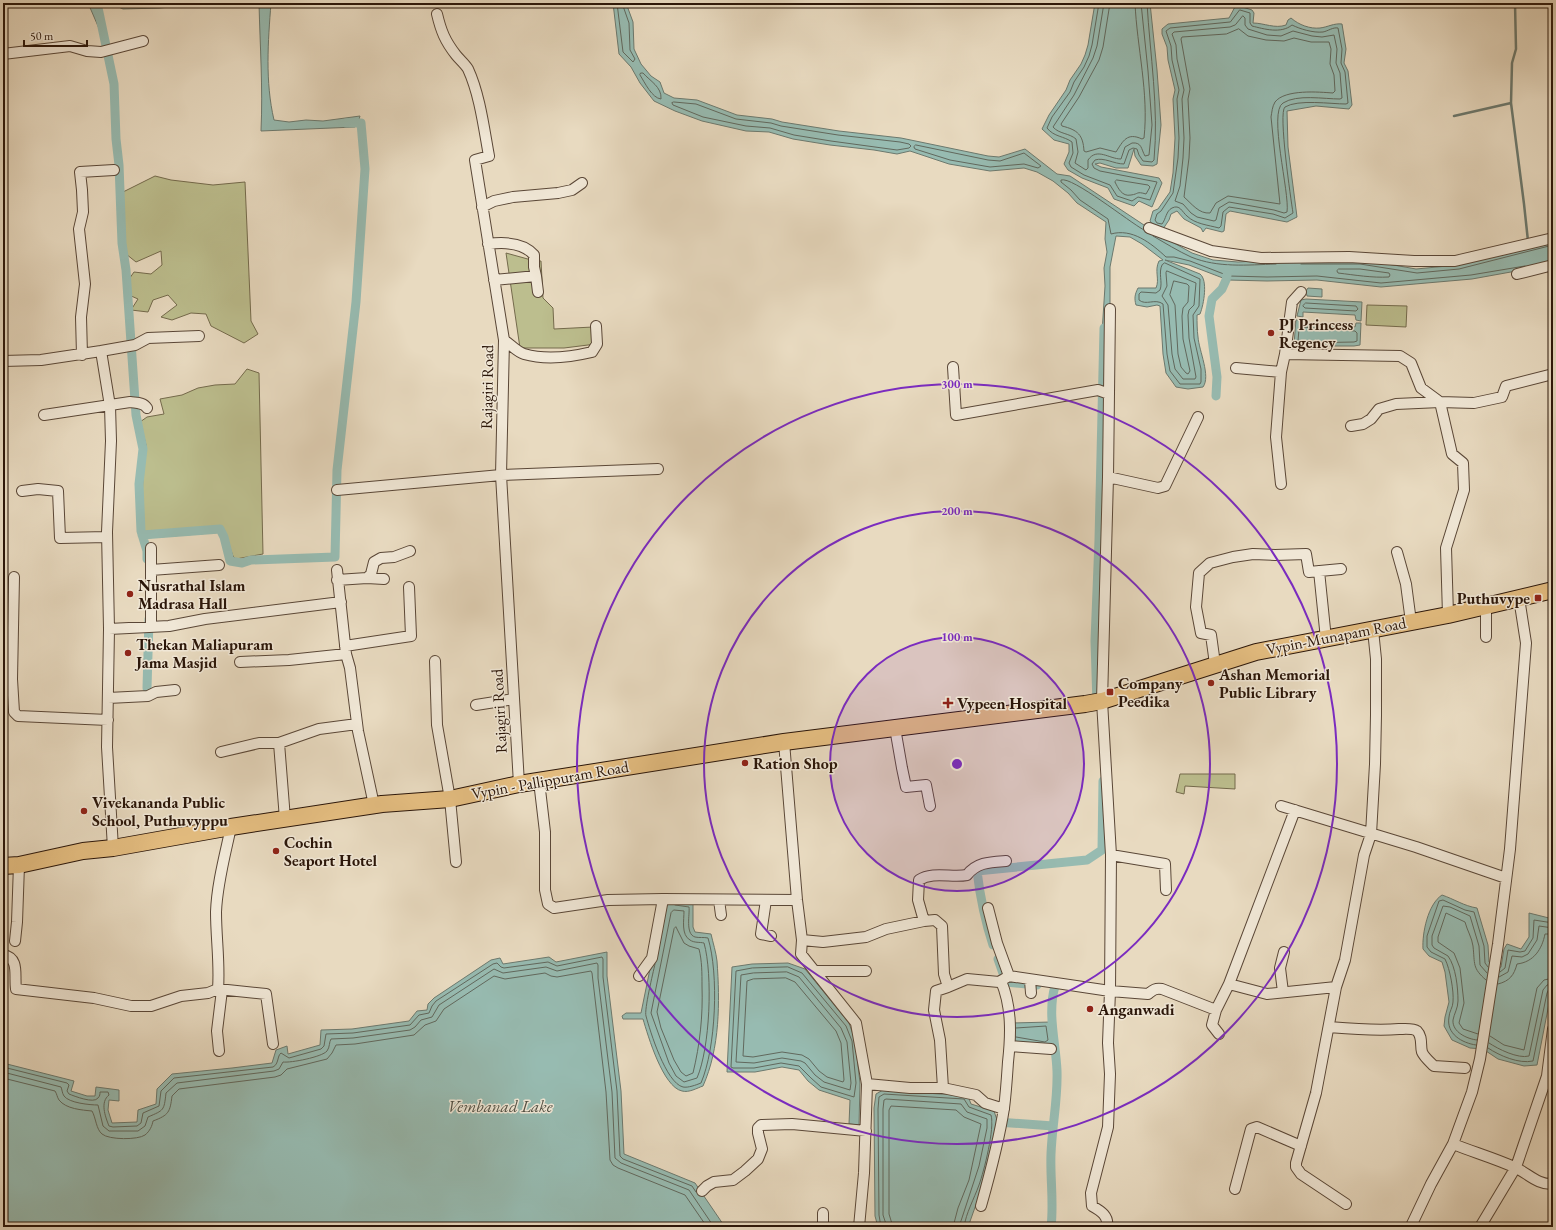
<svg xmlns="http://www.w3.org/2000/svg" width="1556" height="1230" viewBox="0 0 1556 1230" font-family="'EB Garamond',serif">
<rect width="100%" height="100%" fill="#e8dac0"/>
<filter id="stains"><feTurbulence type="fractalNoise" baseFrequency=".005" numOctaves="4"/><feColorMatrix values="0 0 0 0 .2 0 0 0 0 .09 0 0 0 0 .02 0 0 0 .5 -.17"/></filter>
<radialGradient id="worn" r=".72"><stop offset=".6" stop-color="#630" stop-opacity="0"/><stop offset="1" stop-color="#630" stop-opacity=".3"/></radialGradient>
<path fill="#bcbe8e" stroke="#746a4c" d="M155,176L171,180L213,185L245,182L251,321L258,334L244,343L211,326L206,314L191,313L172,320L161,317L177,305L168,295L153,300L148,312L131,310L138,299L129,295L127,282L134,272L151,274L162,265L161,251L136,262L126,254L122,202L123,192Z
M506,253L535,261H541L543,298L553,308L554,329L593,327L596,344L564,348H520Z
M1367,305L1407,306L1406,327L1366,325Z
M247,369L259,373L263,554L236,559L233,556L224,532L146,538L144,530L142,507L143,469L146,445L140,422L147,417L164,414L160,399L182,395L198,388L215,385L235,384Z
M1180,774H1235V789L1185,786L1184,794L1176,792Z"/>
<path fill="#97bbb1" stroke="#6c796e" d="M88,3H208L160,8L123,9L112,4L99,3L104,40Z
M259,3H271C268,42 265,81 274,120L289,122L306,120L323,121L360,116L358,123L355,127L261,131C263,88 260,46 259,3Z
M613,3H626L633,22L634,49L641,64L651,76L660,82L664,93L674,98L697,100L737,115L772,119L782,122L839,131L901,138L988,156L999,157L1025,149L1057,174L1070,176L1156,233L1192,253L1213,260L1238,262L1287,259L1382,263L1416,269L1458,265L1553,241V262L1533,268L1472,279L1381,287L1317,280L1267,281L1228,280L1189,265L1165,260L1200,274C1208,280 1204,304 1200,314L1197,315C1197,322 1197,330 1198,337C1199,351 1211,376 1203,387L1188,389L1176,387L1166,373L1163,354L1160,306L1157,305L1147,307L1136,305C1134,298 1135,294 1138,288H1156C1160,279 1154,271 1159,261L1163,260L1142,244L1130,237L1116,236L1110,267V311L1105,347L1102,333L1105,286L1104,268L1107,252L1105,239L1106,222L1077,203L1068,193L1053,181L1037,172L1024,168L990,171L949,164L910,151L897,154L874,150L830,145L793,139L769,132L746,131L702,121L675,111L654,101L640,83L631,67L619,54Z
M1095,3H1150L1157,70L1161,125L1157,164L1153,166L1141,165L1135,156L1134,149L1128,168H1116L1100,163L1095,164L1101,167L1159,178L1162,183L1152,207L1139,201L1134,206L1114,199L1108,188L1082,178L1068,170L1064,164L1069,152V144L1054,140L1042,129L1049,115L1066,90L1070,80L1081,64L1085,55L1088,45Z
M1236,5L1252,10L1254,13L1253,23C1264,23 1275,29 1286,25L1288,20L1291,18C1299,25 1310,29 1320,28C1328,27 1334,23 1342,24L1346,49L1344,63L1348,71L1352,105L1349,109L1316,106L1287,111L1288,147L1297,217L1287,222L1230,211L1226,214L1224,231L1222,232L1206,228L1203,232L1201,228L1184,219L1177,211L1171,214L1169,220L1163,229L1154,226L1150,221L1153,211L1158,209L1170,192L1173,173L1175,138L1173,99L1175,90L1168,60L1167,47L1162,34V29L1168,24L1229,18Z
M1308,288L1322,289V297L1307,296L1306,291Z
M1306,299L1362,302L1361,321L1356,320L1355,315L1303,312V317L1297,316L1301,300Z
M1296,320H1302V323L1304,324L1355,327L1356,323H1361L1360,345L1354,346H1297L1294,344Z
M1442,895C1454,899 1464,906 1477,908L1488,945L1489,962L1496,969L1501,967L1504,949L1507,944L1521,949L1529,937V913L1553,919V983L1537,1065L1524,1066L1498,1059L1483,1049L1470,1048L1452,1040L1444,1026L1445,1017L1449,1002L1445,972L1442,962L1429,956L1423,949C1422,933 1428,904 1442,895Z
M667,901L693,902V927L695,932L711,934C713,943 716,952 717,961C720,1002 720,1048 703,1086C697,1088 689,1093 682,1091C663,1087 648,1036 643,1019H623L622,1016L626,1013H641L651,964Z
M607,952V976L621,1091L624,1154L695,1183L725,1227H3V1063L74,1081L71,1091L87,1096H95L96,1087L119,1090V1101L109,1100L108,1110L112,1123L137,1122L138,1110L156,1104L157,1089L172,1074L232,1068L272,1063L276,1050L287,1046L288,1054L320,1045L321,1030L352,1029L409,1021L417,1011L427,1010L428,1004L434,998L491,960L500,958L503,964L549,957L556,962Z
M788,963L805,969L849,1023L855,1040L860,1083L859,1125L849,1124L850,1100L819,1090L808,1081L799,1070L782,1067L755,1072H727L732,967L752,964Z
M1051,1022L1052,1046L1011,1041L1012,1023Z
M883,1090L968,1096L971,1104L994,1111L997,1120L996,1129L983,1185L968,1227H878L875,1216L874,1108L876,1094Z"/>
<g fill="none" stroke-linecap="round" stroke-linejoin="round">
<path stroke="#61685d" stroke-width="1" d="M119,3L125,5L172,3
M617,3L623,52L633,62L635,59L630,50L629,23L622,3
M1099,3L1092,45L1089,56L1084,67L1074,82L1070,92L1052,117L1047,128C1054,137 1064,136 1072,142L1073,153L1069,163L1071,167L1084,175L1110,185L1117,196L1132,201L1138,197L1150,200L1157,182L1100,171L1094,168L1092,164L1095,160C1104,157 1114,164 1124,164L1129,150L1133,148L1137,149L1139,155L1143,161L1152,162L1154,160C1159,108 1150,55 1147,3
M1104,3L1097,46L1093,58L1074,95L1053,127C1059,134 1069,133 1076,139L1078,152L1075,163L1086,170L1088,168V160C1097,147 1109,159 1121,159L1125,147L1132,143C1142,142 1141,149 1145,156L1149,155L1152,125L1148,71L1141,3
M1110,3L1103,47L1099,60L1079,97L1061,124L1062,126C1078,130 1083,135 1084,151L1086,152L1100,148L1116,152C1123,141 1127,132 1142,139L1144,138C1149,93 1137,48 1135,3
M1240,10L1250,13V23L1252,26C1264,29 1281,34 1292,25C1300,29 1313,33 1323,32C1328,31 1333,27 1338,28L1342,49L1341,63L1345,72L1348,103L1346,104C1331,104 1298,99 1285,107C1278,112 1291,200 1293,213L1285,218L1273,214L1229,207L1223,212L1221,226L1219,228C1208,225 1195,224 1187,216C1182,212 1180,204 1172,208C1166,211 1166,219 1162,224L1157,223L1155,220L1157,214L1161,211L1173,193L1178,158L1179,138L1177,99L1179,90L1172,60L1171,46L1166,31L1170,28L1230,22Z
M1243,16L1245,18V25L1248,29L1267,35L1281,36L1293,31L1312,36L1322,37L1334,35L1337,49L1336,63L1340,73L1342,98L1340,99C1324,99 1297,94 1283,103C1268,112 1290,193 1287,212L1284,213L1274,210L1229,202L1219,208L1216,220L1214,221L1197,217L1191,213L1183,204L1175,201L1180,186L1183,158L1184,138L1182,99L1184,90L1177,59L1176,45L1172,34L1174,32L1230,27L1235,25Z
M1239,29L1248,36L1266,40L1284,41L1294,38L1311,42H1329L1331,49L1330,64L1334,75L1335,91L1333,93C1319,92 1285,89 1275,102C1272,107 1272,112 1271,117L1280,204L1228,196L1216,203L1210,213C1199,214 1192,204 1184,197L1189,158L1190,138L1188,99L1190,89L1181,39L1182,37L1226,34Z
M641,73H643C650,81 662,87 661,99C652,98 645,83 640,75Z
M674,102L696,104L736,119L771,123L781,126L838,135L900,142L909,144L911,146L909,148L897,150L831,141L794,135L770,128L746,126L703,117L673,105L672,103Z
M916,145L988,160L1000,161L1024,153L1041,166L1038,168L1024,164L990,167L950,160L915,149L914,147Z
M1117,180L1148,185L1150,187L1146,194C1136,191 1139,194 1131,195C1122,197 1118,188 1115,182Z
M1144,230C1129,222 1072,176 1061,180V182L1071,190L1080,200L1108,219L1111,234C1132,228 1151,243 1166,257H1174L1190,261L1229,276L1267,277L1317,276L1381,283L1471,275L1525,266
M1153,236C1165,243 1178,251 1191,257C1218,268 1247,265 1276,264
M1165,263L1200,279L1199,306L1193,315L1194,338L1201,369V382L1200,384H1180L1170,371L1167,354L1163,304C1155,298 1146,306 1139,300V294L1141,292L1156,293L1160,290C1163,282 1158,273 1162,265Z
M1301,264H1360L1417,273L1459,269L1553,245
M1339,269H1360L1389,273L1390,275L1389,277C1372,278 1355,275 1338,273L1337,271Z
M1167,271L1196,283L1194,305L1189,310L1188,315L1189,338L1196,377L1195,379H1183L1175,369L1172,354L1168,305L1162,296L1167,286L1166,273Z
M1174,281L1187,284L1189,286L1188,302L1183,308L1182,316L1183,339L1190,371L1188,374L1186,373L1181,367L1178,354L1175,305L1170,295Z
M1306,303L1356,306L1358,309L1356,311L1305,308L1303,306Z
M1301,327L1355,331L1357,333V341L1354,342L1300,343L1298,341L1299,329Z
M674,910L684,911C684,920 681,935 690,940C694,943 700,942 704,943C713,975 710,1048 697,1078L684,1082L676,1076L669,1063L651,1013L671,913Z
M676,927L684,943L689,946L699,949C702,961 702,973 702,986C703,1016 700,1044 693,1073L686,1076L681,1072L674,1060L661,1028L657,1012L674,929Z
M655,964C653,973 644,1010 646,1016C650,1031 666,1083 683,1087C688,1088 696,1085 701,1083C716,1048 719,974 708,938C704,937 699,938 695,937C685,934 690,914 689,907L675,905
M788,967L802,973L846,1026L852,1041L856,1083L854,1097L821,1087L811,1078L799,1066L781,1063L754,1068H733L731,1067L736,971L752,968Z
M787,972L799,977L841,1028L847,1042L851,1083L850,1090L824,1082L815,1075L805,1063L801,1061L782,1058L754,1063L736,1062L741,975L753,973Z
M1500,972L1505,968L1508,950L1520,952L1525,951L1533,938L1534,920L1553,923
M1499,977L1508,972L1512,956L1522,957L1528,954L1537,940L1539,926L1553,928
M786,978L795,982L836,1031L841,1043L844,1080L843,1082L827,1077L819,1071L809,1059L802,1055L782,1052L753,1057L743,1056L747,981L753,979Z
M1498,984C1510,981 1514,975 1517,964C1534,962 1542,949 1545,934H1553
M1478,1034L1463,1029L1459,1023L1464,1003L1460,968L1454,953L1438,942V937L1446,913L1465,922C1467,930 1472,938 1473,946C1475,964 1472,968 1486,980
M1490,1036L1504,1045L1524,1050L1537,988L1544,980L1553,978
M1016,1037L1045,1042L1048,1040L1046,1026L1016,1028
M1477,1040C1467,1039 1452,1032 1453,1020C1454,1014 1458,1008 1458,1001C1458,988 1456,967 1448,956L1434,948L1432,945V936L1443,906L1450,907L1470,916L1479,946L1480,965L1487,973
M1489,1043C1498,1049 1518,1059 1529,1056L1543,990L1547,985L1553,984
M1476,1045C1462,1043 1446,1034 1449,1017C1449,1012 1453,1007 1453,1002C1454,991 1450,969 1445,959L1431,952L1427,947V936L1439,901L1443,900L1465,910L1474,912L1484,946L1485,963L1488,967
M1488,1048C1500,1056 1519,1064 1533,1061L1547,993L1549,989H1553
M3,1067L67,1083L69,1085L67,1091L69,1094C74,1096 94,1104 98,1098C100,1096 100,1094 100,1092H108L109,1095C100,1102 105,1116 109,1126L113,1127L137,1126L141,1123L143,1113L159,1106L161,1091L174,1078L273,1067C279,1064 277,1056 281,1053L289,1058L321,1049L324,1046L326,1034L353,1033L410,1025L419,1015L429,1013L432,1006L436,1001L493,964L497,963L501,967L504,968L548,962L557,966L602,957L603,959V977L617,1091L620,1156L623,1159L692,1186L696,1192
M3,1072L61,1087C62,1089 62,1093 64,1096C69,1103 90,1105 98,1105L103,1126L109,1131H138L145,1126L148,1117C164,1110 164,1111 166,1093L177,1083L274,1071L279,1069L283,1062C291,1063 322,1057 327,1051C330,1047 329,1042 331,1039L353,1038L410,1030L415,1027L421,1020L432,1017L439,1005L494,969L503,973L546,967L557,971L597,963L598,965V978L612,1092L615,1158L621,1163L689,1190L714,1227
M3,1078L55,1091C57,1094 57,1097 59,1100C66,1109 82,1110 92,1111C96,1118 96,1129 102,1134C109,1140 138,1140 145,1135C150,1131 152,1126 153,1121C169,1115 170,1112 172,1096L179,1089L275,1077L281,1075L287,1069L327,1059L332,1053L336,1045L355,1044L414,1035L425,1025L436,1021L444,1009L494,976L505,979L545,973L551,976L557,977L591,971L592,973L606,1092L610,1160L613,1165L618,1168L685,1195L707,1227
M881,1227L879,1215L878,1109L879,1097L884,1094L964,1099L969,1107L991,1115C995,1128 984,1171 979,1185C974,1199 966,1213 964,1227
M887,1227L883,1215V1109L884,1100L886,1099L961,1104L967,1112L987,1119V1128L979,1166L959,1227
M893,1227L889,1214V1110L891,1106L956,1110L964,1117L981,1124L969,1180L958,1208L953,1227"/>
<path stroke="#6c796e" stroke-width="2.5" d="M1511,103L1512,63L1516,49L1515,3
M1454,116L1511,103L1524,204L1528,241"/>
<path stroke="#97bbb1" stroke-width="9" d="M97,3L114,84L116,139L119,165L122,243L126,270L136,415L143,449L139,484L141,531L147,551V559
M1216,396L1217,377L1209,316L1212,299L1222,289L1226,280L1228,270
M142,535L220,529L224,537L230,561L242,563L251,560L335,557L337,470L356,302L365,169L361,123H346
M147,688L149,619
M1097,704L1095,641L1099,540L1104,328
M993,945C985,921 980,896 977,871L1087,860L1102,850L1103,781
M998,959L1006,982L1037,985
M997,1122L1053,1126
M1051,1227C1054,1203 1050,1178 1051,1154C1052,1126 1058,1099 1057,1071C1056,1043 1047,1014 1055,986"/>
<defs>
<path id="minor" d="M437,14C441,31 445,41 456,55C460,60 465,64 468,69C480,95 484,129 489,156L475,160L504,340L501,475L519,784
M3,54L70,46L87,51L101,52L143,41
M482,207L494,201L513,197L558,193L572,190L582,183
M1149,228L1211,251L1261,258L1349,257L1414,261H1455L1553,238
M488,244C504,242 523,242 534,255V267L536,276
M1517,274L1553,265
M494,280L536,276L538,292
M504,340C510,344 517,352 524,354C545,360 571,357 592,352L597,344L596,326
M101,351L135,345L148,338L199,336
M1285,354L1292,302L1301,292
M82,355L81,317L85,284L79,229L83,212L82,190L80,172L114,170
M3,361L41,360L101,351L110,406L111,441L107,532L109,629L107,747L113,848
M953,367L956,415L1098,390L1109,394
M1236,368L1281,372L1276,437L1281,484
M1281,372L1285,354L1400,356L1411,363L1421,388L1440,402L1396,404L1379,409L1371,419L1363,424L1351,426
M44,415L130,402C137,403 143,402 147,408
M1108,477L1158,488L1165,486L1198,417
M337,490L501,475L658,469
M22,491L38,489L58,491L60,538L107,537
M151,548V626
M1397,552L1406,584L1411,622
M151,570L219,565
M337,570L346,654L350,668L358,731L374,805
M1319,571L1326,639
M14,577L12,679L14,712L18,716L108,720
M367,578L371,574L374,562L381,558L394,557L410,551
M337,580L367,578L384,579
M1448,615L1446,548L1464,490L1463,463L1452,454L1440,402L1474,403L1502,397L1506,386L1553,374
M109,629L169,626L205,619L341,602
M1486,637V606
M345,646L411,636L409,587
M435,661L437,725L450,799L456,862
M240,662L289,660L346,654
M1215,664L1211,635L1201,633L1196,607L1199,573L1210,563L1233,557L1253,554L1275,555L1306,554L1309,572L1341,569
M108,698L148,696L156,692L175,690
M476,705L514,699
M895,728L902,768L906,787L926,785L930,806
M784,742L797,900L802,940L801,954L856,1023L867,1084L910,1088H943L976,1095L985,1103L1004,1109
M279,743L319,729L357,724
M221,752L259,743H279L285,819
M539,781L545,832V890L548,904L554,908L608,900L663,899
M1281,806L1416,847L1506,878
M1111,855L1165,864L1166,890
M719,900L721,915
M766,900L761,934L771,936
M988,908L997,943L1009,976
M924,921L918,900L919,880C933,871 952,878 967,875C977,862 991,862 1006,861
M802,940L823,942L866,937L886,929L924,921L935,920L942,926L944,974L948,987L936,991L934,1010L940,1040L943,1088
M15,941L17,922L19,865
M3,955C20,958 14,975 16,989L94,998L131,1006H151L181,996L208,993L218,989L266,994L273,1044
M815,971H866
M639,976L652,958L663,899L797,900
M1030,980L1031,993
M1229,984L1295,810
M948,987L967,979L999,982L1009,976L1110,991L1148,994C1153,990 1155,988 1162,989L1216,1010L1229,984L1267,994L1336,987
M218,989C220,964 216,938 216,912C217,884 225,855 231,827
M1283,992L1280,968L1284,952
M1216,1010L1212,1025L1219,1034
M1329,1027C1353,1029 1375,1031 1399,1029C1405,1029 1413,1028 1417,1031C1423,1037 1420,1045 1422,1052C1424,1057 1430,1062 1434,1066L1465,1068
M1010,1046L1051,1049
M219,1051L217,1031L222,990
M1453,1144C1473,1152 1494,1158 1514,1167C1528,1173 1537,1185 1553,1184
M1235,1189L1251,1129L1257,1127L1301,1146
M702,1191L707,1186L714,1182L733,1180L745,1171L758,1159L762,1149L758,1133V1128L761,1125L792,1124L866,1131
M1346,1204L1301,1174L1296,1167V1163L1316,1093L1336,987L1345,960L1364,855L1371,834L1375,764L1376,715V659L1373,630
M981,1206C990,1174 999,1141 1004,1108C1006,1093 1007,1077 1008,1062C1011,1035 1012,1007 1001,981
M823,1213V1227
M1412,1224L1431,1184L1453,1144L1472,1092L1480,1059L1498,944L1510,849L1526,643L1519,598
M859,1227L864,1173L867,1084
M1107,1227C1109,1216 1101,1211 1092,1206L1091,1193L1108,1127L1110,1074L1108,1043L1110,991L1111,855L1102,701L1108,477L1110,309
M1480,1227L1516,1167L1547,1076L1553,1029"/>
<path id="primary" d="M3,866L19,865L83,851L113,848L231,827L382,804L450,799L519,784L784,742L1085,704L1102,701L1256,652L1448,615L1553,590"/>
</defs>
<use href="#minor" stroke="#5a4737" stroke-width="12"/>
<use href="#primary" stroke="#2b1609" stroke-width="18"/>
<use href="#minor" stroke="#f0e7d6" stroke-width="10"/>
<use href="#primary" stroke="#e4bd80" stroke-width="16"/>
</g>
<circle cx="957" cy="764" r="127" fill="#7b2cbf" fill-opacity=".12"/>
<g fill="none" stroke="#7b2cbf" stroke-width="2">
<circle cx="957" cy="764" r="127"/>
<circle cx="957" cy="764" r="253"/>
<circle cx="957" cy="764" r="380"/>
</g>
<g fill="#8f2418" stroke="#f0e7d6" stroke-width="1.5">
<circle cx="1271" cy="333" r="4"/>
<circle cx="130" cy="594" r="4"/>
<rect x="1534" y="594" width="8" height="8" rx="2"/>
<circle cx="128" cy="653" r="4"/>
<circle cx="1211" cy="683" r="4"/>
<rect x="1106" y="688" width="8" height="8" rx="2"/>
<path d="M946 697h4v4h4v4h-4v4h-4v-4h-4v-4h4z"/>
<circle cx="745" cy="763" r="4"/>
<circle cx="84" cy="811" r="4"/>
<circle cx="276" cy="851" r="4"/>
<circle cx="1090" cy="1009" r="4"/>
</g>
<g text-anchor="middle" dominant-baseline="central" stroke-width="3" stroke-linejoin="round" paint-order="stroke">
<g font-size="16" font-weight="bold" fill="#2b1609" stroke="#f0e7d6" text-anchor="start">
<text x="1279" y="324">PJ Princess<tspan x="1279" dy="18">Regency</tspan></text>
<text x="138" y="585">Nusrathal Islam<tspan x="138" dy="18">Madrasa Hall</tspan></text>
<text x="1530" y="598" text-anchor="end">Puthuvype</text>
<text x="136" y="644">Thekan Maliapuram<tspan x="136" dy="18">Jama Masjid</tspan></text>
<text x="1219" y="674">Ashan Memorial<tspan x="1219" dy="18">Public Library</tspan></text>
<text x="1118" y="683">Company<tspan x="1118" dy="18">Peedika</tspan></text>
<text x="957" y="703">Vypeen Hospital</text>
<text x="753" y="763">Ration Shop</text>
<text x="92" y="802">Vivekananda Public<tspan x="92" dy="18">School, Puthuvyppu</tspan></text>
<text x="284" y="842">Cochin<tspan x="284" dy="18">Seaport Hotel</tspan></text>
<text x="1098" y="1009">Anganwadi</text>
</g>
<g font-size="16" fill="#2b1609" stroke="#f0e7d6">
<text transform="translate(487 387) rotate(-89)">Rajagiri Road</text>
<text transform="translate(1336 636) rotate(-11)">Vypin-Munapam Road</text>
<text transform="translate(499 711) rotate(-93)">Rajagiri Road</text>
<text transform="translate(550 780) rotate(-10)">Vypin - Pallippuram Road</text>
</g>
<g font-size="17" font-style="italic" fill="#515044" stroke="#f0e7d6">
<text x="500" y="1106">Vembanad Lake</text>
</g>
</g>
<circle cx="957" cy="764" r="6" fill="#7b2cbf" stroke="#f0e7d6" stroke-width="2"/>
<g font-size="12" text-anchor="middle" font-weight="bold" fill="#7b2cbf" stroke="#f0e7d6" stroke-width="3" stroke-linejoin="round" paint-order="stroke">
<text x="957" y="388">300 m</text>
<text x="957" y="515">200 m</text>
<text x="957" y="641">100 m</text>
</g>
<rect width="1556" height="1230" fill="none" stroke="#e8dac0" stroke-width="16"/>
<rect x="4" y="4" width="1548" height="1222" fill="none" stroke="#2b1609" stroke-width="2"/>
<rect x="8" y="8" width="1540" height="1214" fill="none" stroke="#2b1609"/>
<path d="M24 40v6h63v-6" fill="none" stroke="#2b1609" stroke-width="2"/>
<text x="30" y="40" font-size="12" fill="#2b1609" stroke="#f0e7d6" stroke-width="3" paint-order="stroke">50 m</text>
<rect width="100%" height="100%" filter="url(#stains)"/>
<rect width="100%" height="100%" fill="url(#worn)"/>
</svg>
